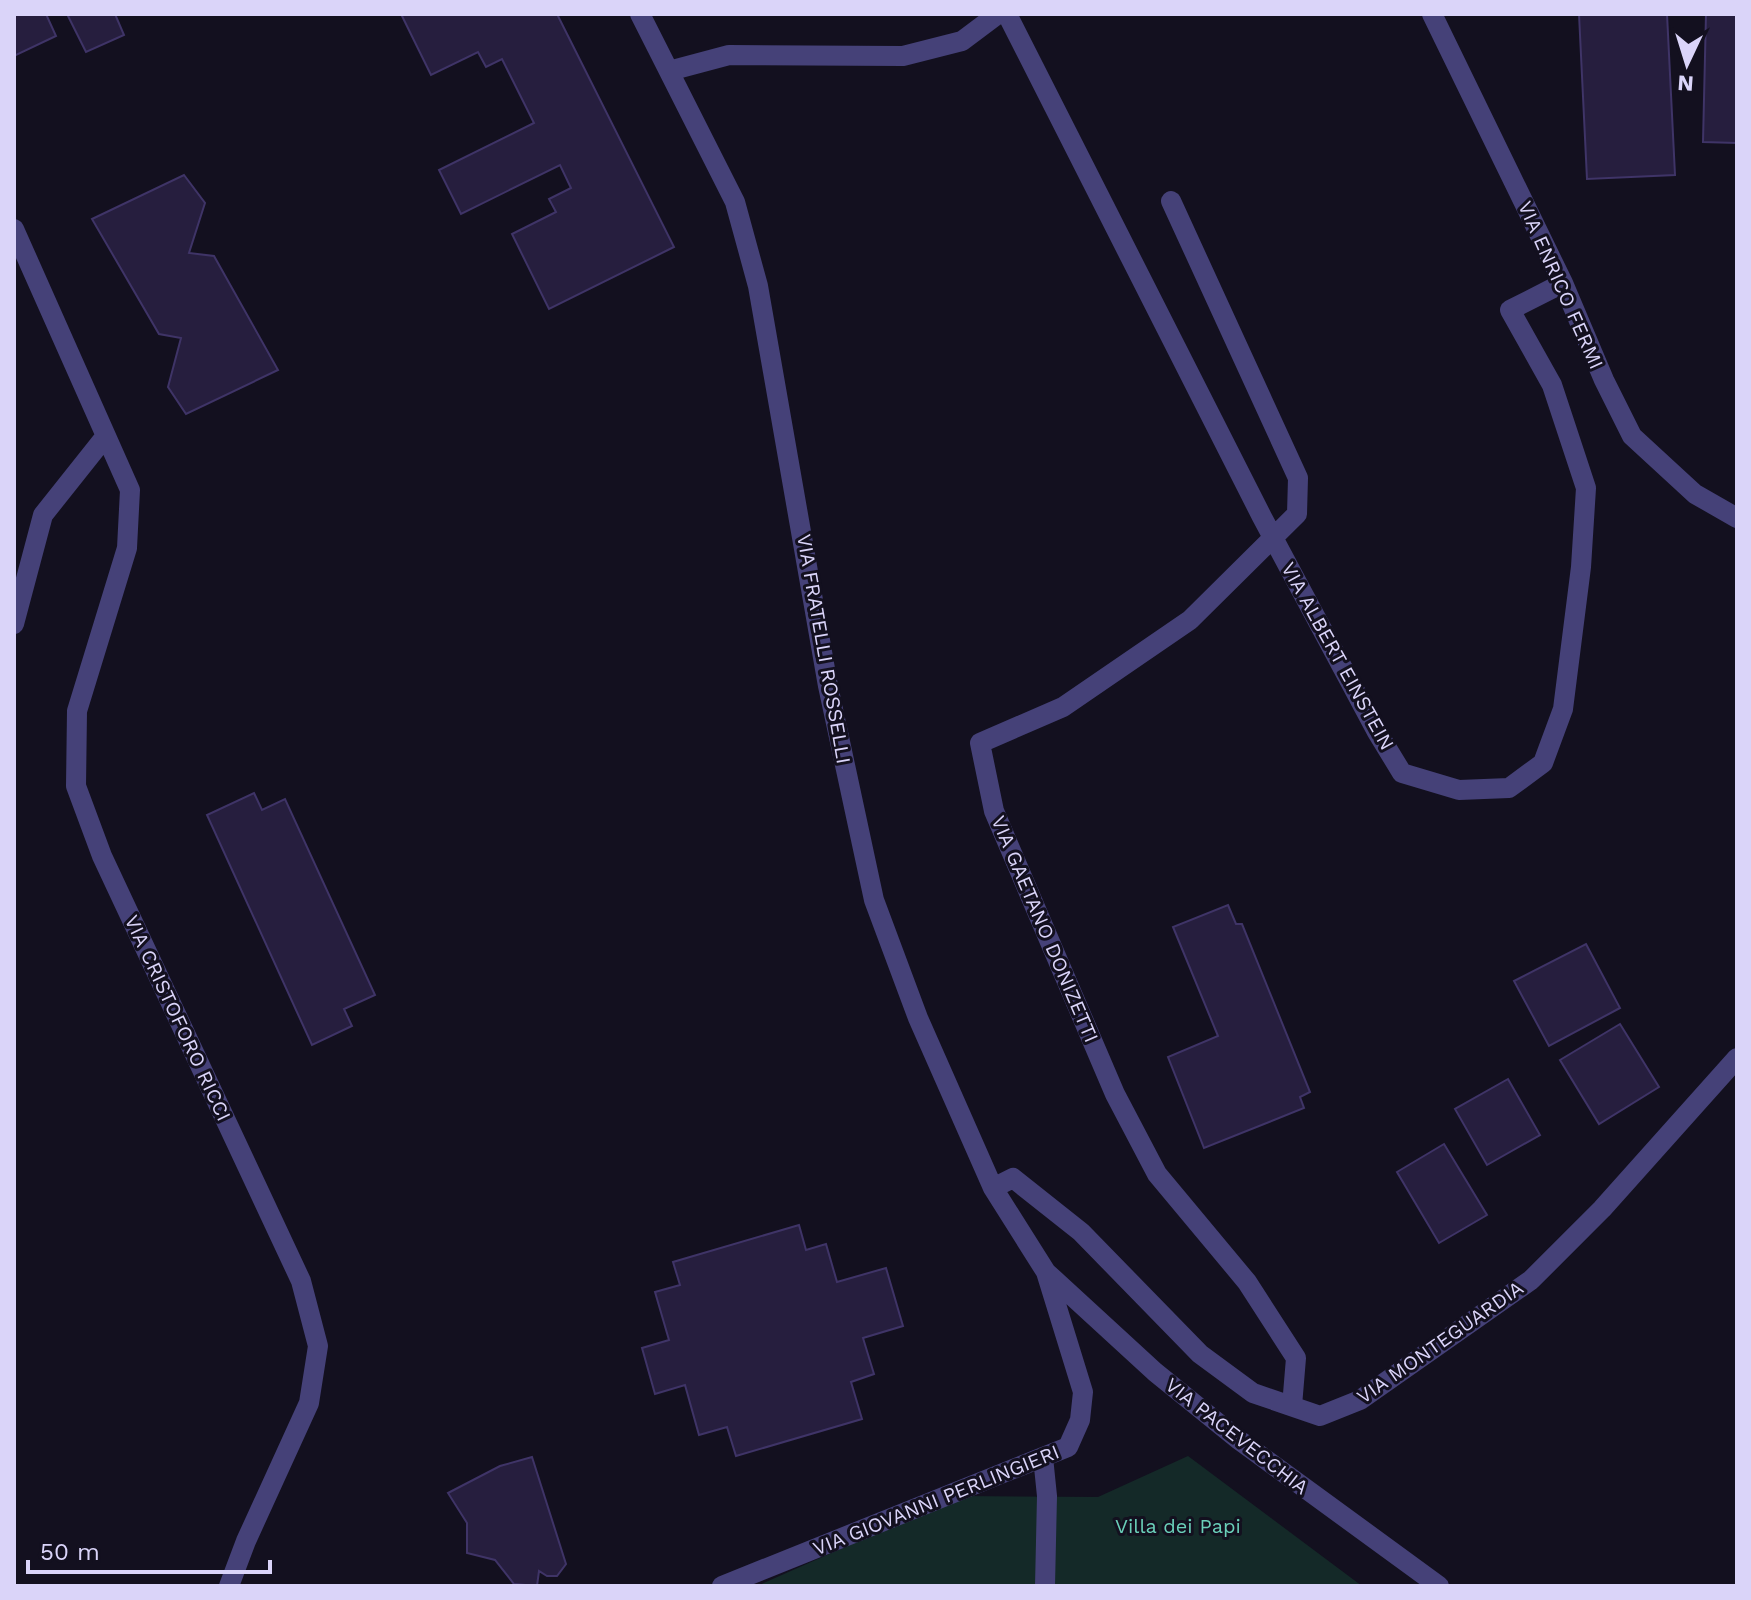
<svg xmlns="http://www.w3.org/2000/svg" width="1751" height="1600" viewBox="0 0 1751 1600" font-family="'Work Sans',sans-serif">
<rect width="100%" height="100%" fill="#13101f"/>
<path fill="#142928" d="M1188,1456L1362,1586H757L960,1496L1098,1497Z"/>
<path fill="#261e3e" stroke="#3f3467" stroke-width="2" d="M14,14H46L56,36L14,56Z
M67,14H115L124,35L86,52Z
M401,14H557L674,247L549,309L512,234L556,212L549,199L571,188L560,165L461,214L439,170L534,123L502,59L486,67L478,52L431,75Z
M1579,14H1667L1675,175L1587,179Z
M1706,14H1737V143L1703,142Z
M184,175L205,203L189,253L214,256L278,370L186,414L168,387L181,338L159,334L92,219Z
M254,793L262,810L285,799L375,995L344,1009L352,1026L312,1045L207,815Z
M1228,905L1236,924H1242L1310,1092L1300,1097L1304,1108L1204,1148L1168,1057L1218,1036L1173,927Z
M1586,944L1620,1008L1549,1046L1514,981Z
M1620,1024L1659,1087L1599,1124L1560,1060Z
M1508,1079L1540,1135L1487,1165L1455,1109Z
M1444,1144L1487,1215L1439,1243L1397,1172Z
M799,1225L806,1250L826,1244L837,1282L886,1268L903,1326L863,1338L874,1374L851,1382L862,1419L736,1456L727,1427L699,1435L685,1385L655,1394L642,1348L669,1340L655,1292L680,1285L673,1262Z
M532,1457L566,1564L557,1576H547L539,1571L537,1586L514,1584L495,1560L467,1553V1523L448,1493L500,1466Z"/>
<g fill="none" stroke-linecap="round" stroke-linejoin="round">
<path stroke="#454178" stroke-width="20" d="M640,14L735,202L758,286L828,686L874,900L918,1018L993,1188L1046,1272L1155,1372L1239,1440L1439,1586
M1007,14L1262,517L1377,732L1402,773L1459,790L1509,788L1543,763L1563,709L1581,567L1586,488L1552,385L1510,310L1563,283
M1432,14L1563,283L1604,380L1632,436L1695,494L1737,518
M669,71L729,55L903,56L962,41L998,14
M1171,201L1298,478L1297,514L1190,620L1063,707L980,743L994,811L1115,1094L1157,1174L1247,1282L1296,1358L1292,1406
M14,229L130,490L127,548L77,711L76,786L102,856L301,1281L318,1346L309,1403L246,1541L229,1586
M14,624L43,515L105,437
M993,1188L1013,1178L1081,1232L1200,1354L1253,1393L1320,1416L1360,1400L1531,1280L1602,1209L1737,1058
M1043,1457L1047,1496L1045,1586
M722,1586L1068,1447L1080,1420L1083,1392L1046,1272"/>
</g>
<g text-anchor="middle" dominant-baseline="central" stroke-width="6" stroke-linejoin="round" paint-order="stroke">
<g font-size="20" fill="#dad4f9" stroke="#13101f">
<text transform="translate(1561 285) rotate(66)">VIA ENRICO FERMI</text>
<text transform="translate(824 649) rotate(80)">VIA FRATELLI ROSSELLI</text>
<text transform="translate(1338 656) rotate(61)">VIA ALBERT EINSTEIN</text>
<text transform="translate(1045 929) rotate(67)">VIA GAETANO DONIZETTI</text>
<text transform="translate(178 1018) rotate(65)">VIA CRISTOFORO RICCI</text>
<text transform="translate(1440 1342) rotate(-35)">VIA MONTEGUARDIA</text>
<text transform="translate(1237 1436) rotate(38)">VIA PACEVECCHIA</text>
<text transform="translate(936 1500) rotate(-22)">VIA GIOVANNI PERLINGIERI</text>
</g>
<g font-size="20" fill="#6acfb9" stroke="#13101f">
<text x="1178" y="1526">Villa dei Papi</text>
</g>
</g>
<rect width="1751" height="1600" fill="none" stroke="#dad4f9" stroke-width="32"/>
<g transform="translate(1687 64) rotate(184)" stroke="#13101f" stroke-width="6" paint-order="stroke">
<path d="M0-6L14 30L0 20L-14 30Z" fill="#dad4f9"/>
<text y="-12" font-size="22" font-weight="bold" text-anchor="middle" fill="#dad4f9">N</text>
</g>
<path d="M28 1560v12h242v-12" fill="none" stroke="#dad4f9" stroke-width="4"/>
<text x="40" y="1560" font-size="24" fill="#dad4f9" stroke="#13101f" stroke-width="6" paint-order="stroke">50 m</text>
</svg>
